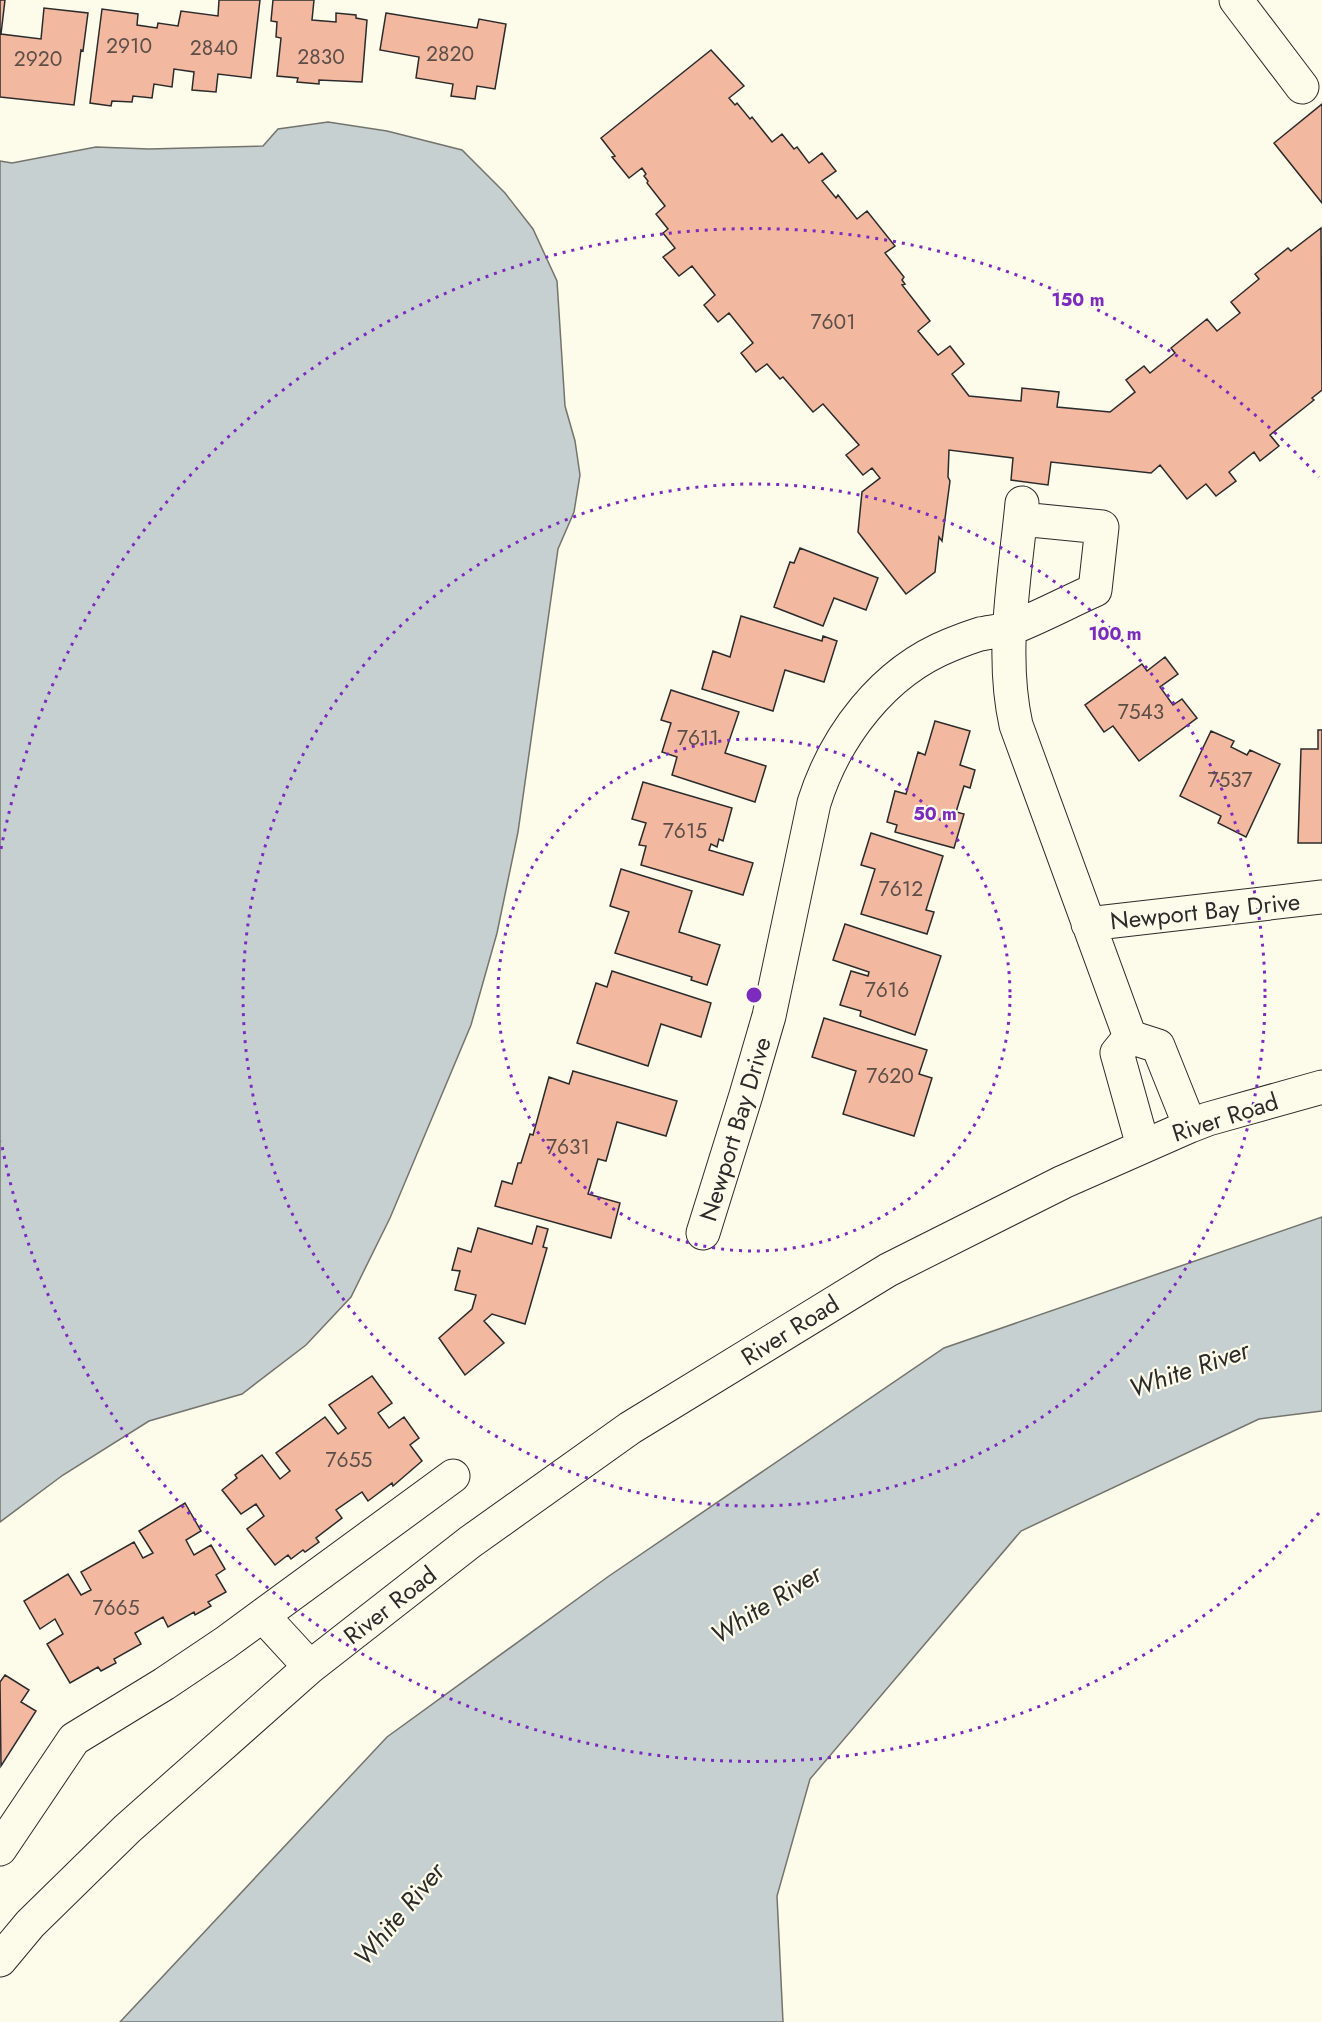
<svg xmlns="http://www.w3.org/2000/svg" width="1322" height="2022" viewBox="0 0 1322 2022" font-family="Jost,sans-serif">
<rect width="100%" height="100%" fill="#fdfbea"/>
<path fill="#c7d0d0" stroke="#74746e" stroke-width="1.5" d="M328,122L387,131L462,150L505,193L533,229L557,281L565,406L575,441L580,475L574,512L558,549L518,832L497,933L471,1025L390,1218L351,1297L306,1345L242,1394L149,1421L63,1475L0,1522V161L12,163L96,147L149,149L263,146L278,129Z
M1322,1217V1411L1259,1419L1021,1531L810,1779L777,1896L783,2022H120L387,1737L609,1576L944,1348Z"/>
<path fill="#f2b8a0" stroke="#2b2b2b" stroke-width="1.5" d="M0,0H5L1,34L41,39L44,8L88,13L83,51L81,50L74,105L0,97Z
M219,0H260L251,78L218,74L216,92L192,90L194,72L174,69L172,87L154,84L152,98L133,96L132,102L112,101L111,106L90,103L102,9L138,14L137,25L157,28L158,23L178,26L181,11L218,16Z
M273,0H314L312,20L336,22V13L356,15V18L367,20L362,82L319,80V84L297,82L298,78L277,76L281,38L276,37L277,22L271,21Z
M386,13L477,28L479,19L506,24L495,89L477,86L475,99L451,96L453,84L416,78L419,57L380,50Z
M711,50L744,86L729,98L735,105L737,103L750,119L752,117L772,142L782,134L794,149L797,147L809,163L822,153L836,171L822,181L836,198L838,195L857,219L867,211L895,246L885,253L904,277L902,280L905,284L902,285L930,321L918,331L938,355L950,346L964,364L952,374L969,396L1021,401L1022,388L1059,392L1057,407L1110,412L1135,392L1126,380L1144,366L1150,373L1175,353L1171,348L1207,319L1217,331L1240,313L1231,302L1259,279L1255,274L1288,248L1291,251L1321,228L1322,390L1312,398L1314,400L1270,435L1279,446L1260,461L1254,452L1229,472L1236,481L1216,496L1206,484L1187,499L1160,465L1151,473L1051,462L1048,485L1011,480L1013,458L949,450L948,477L950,481L942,541L939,537L935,572L906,594L858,532L862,492L880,478L872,468L863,475L846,455L859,445L823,404L813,412L783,377L780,379L767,364L756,372L741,353L753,343L729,313L718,322L704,305L715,295L692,266L679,276L663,257L675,248L663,233L668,229L656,214L665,206L647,183L648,181L644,176L646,174L642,168L629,178L612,157L615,156L601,138Z
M1322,104V203L1274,143Z
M800,548L878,578L866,610L834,598L823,626L774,607L790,562L794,563Z
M741,616L822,641L823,636L837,641L824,682L785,670L773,711L702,689L713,651L730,657Z
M1165,657L1178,674L1160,687L1173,705L1182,699L1197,718L1139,761L1113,726L1104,732L1085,705L1142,664L1147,671Z
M671,690L739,712L725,753L766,766L755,802L672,775L677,757L662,752L671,723L661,720Z
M935,721L970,731L960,765L975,770L970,788L964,786L956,812L964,814L954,848L895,832L897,825L887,822L895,791L906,794L918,752L925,755Z
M1318,730H1322V843H1298L1301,749H1318Z
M1211,731L1234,741L1231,747L1247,755L1250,750L1280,764L1246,837L1218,823L1221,816L1180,796Z
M643,782L732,808L723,841L719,839L717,847L711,844L709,850L753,863L743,895L641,865L646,846L639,845L646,823L632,819Z
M871,833L943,856L926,910L934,912L927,934L861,914L875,869L861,865Z
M621,869L692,891L679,932L720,945L707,985L691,980L692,977L615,953L629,912L610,906Z
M845,924L941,956L915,1035L860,1016L861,1011L840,1005L851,971L868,976L869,972L833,960Z
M612,971L711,1003L701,1037L661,1024L648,1066L577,1043L596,983L607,987Z
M824,1018L927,1050L919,1074L932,1078L914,1136L843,1114L856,1071L812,1057Z
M573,1071L677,1101L666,1136L617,1122L606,1161L598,1159L588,1194L620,1203L611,1238L495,1206L502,1181L512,1184L518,1163H521L530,1134L533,1135L549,1077L569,1084Z
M537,1226L548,1229L543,1247L547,1248L525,1324L492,1314L484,1321L504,1343L465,1375L439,1338L472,1309L476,1295L455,1290L460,1271L452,1270L458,1248L471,1252L478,1228L532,1244Z
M372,1376L392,1403L378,1413L389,1428L404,1417L419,1438L410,1445L422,1461L393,1486L392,1483L368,1501L362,1492L336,1510L342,1518L316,1538L319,1542L305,1552L303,1550L291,1559L288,1555L275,1565L247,1529L264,1516L256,1504L241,1514L222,1490L237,1478L235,1475L262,1455L280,1479L290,1471L276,1453L325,1417L338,1434L346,1428L329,1405Z
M185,1503L201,1531L186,1540L194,1555L211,1545L225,1569L216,1575L226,1592L208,1602L211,1606L195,1615L194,1612L168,1627L163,1617L135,1633L141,1644L114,1659L116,1663L101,1671L98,1667L70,1683L47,1644L63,1634L55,1619L40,1629L24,1601L68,1574L81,1595L91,1590L81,1572L134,1542L143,1558L153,1553L139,1531Z
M5,1675L29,1690L21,1702L36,1711L1,1766L0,1682Z"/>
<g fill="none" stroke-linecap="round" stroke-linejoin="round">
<defs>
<path id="minor" d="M1236,0L1302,87
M1022,503C1015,577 1000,653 1016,725L1130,1037
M1088,924L1322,897
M1130,1037L1117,1053L1143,1146
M1130,1037L1158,1046L1190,1126
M703,1233L746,1095L769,1016L814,803C835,736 883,672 950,645C960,641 970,637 980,634C990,632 1002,631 1012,628C1040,617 1068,602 1095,590L1102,527L1021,519
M263,1616L310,1667
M0,1849L74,1739L164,1684L225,1643L453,1476
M0,1960L30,1924L127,1829L310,1667L470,1542L630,1428L888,1270L1063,1182L1190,1126L1208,1119L1322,1087"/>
</defs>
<use href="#minor" stroke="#2b2b2b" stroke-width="35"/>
<use href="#minor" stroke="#fdfbea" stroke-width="33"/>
</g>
<g fill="none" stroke="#7b2cbf" stroke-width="3" stroke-dasharray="3 6">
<circle cx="754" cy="995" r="256"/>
<circle cx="754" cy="995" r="511"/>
<path d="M1319 1513A767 767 0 0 1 1 1141M1 849A767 767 0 0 1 1319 477"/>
</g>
<g text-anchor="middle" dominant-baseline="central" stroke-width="4.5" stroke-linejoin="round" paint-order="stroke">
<g font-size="21" fill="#5d4e48">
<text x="129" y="46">2910</text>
<text x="214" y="48">2840</text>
<text x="450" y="54">2820</text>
<text x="321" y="57">2830</text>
<text x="38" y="59">2920</text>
<text x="833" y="322">7601</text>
<text x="1141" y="712">7543</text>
<text x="698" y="738">7611</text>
<text x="1230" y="780">7537</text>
<text x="685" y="831">7615</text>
<text x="901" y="889">7612</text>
<text x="887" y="990">7616</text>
<text x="890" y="1076">7620</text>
<text x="568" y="1147">7631</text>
<text x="349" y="1460">7655</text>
<text x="116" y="1608">7665</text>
</g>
<g font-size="24" fill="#2b2b2b" stroke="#fdfbea">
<text transform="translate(1205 911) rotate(-6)">Newport Bay Drive</text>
<text transform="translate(1225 1117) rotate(-18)">River Road</text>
<text transform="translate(735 1129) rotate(-73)">Newport Bay Drive</text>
<text transform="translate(790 1330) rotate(-32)">River Road</text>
<text transform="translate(390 1605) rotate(-38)">River Road</text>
</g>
<g font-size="26" font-style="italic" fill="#2b2b2b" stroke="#fdfbea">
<text transform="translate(1189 1369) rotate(-19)">White River</text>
<text transform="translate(766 1604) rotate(-32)">White River</text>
<text transform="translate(399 1914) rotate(-50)">White River</text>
</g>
</g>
<circle cx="754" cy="995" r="9" fill="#7b2cbf" stroke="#fdfbea" stroke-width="3"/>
<g font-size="18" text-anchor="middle" font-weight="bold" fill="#7b2cbf" stroke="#fdfbea" stroke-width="4.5" stroke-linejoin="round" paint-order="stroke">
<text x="1078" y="306">150 m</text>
<text x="1115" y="640">100 m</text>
<text x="935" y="820">50 m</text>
</g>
</svg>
